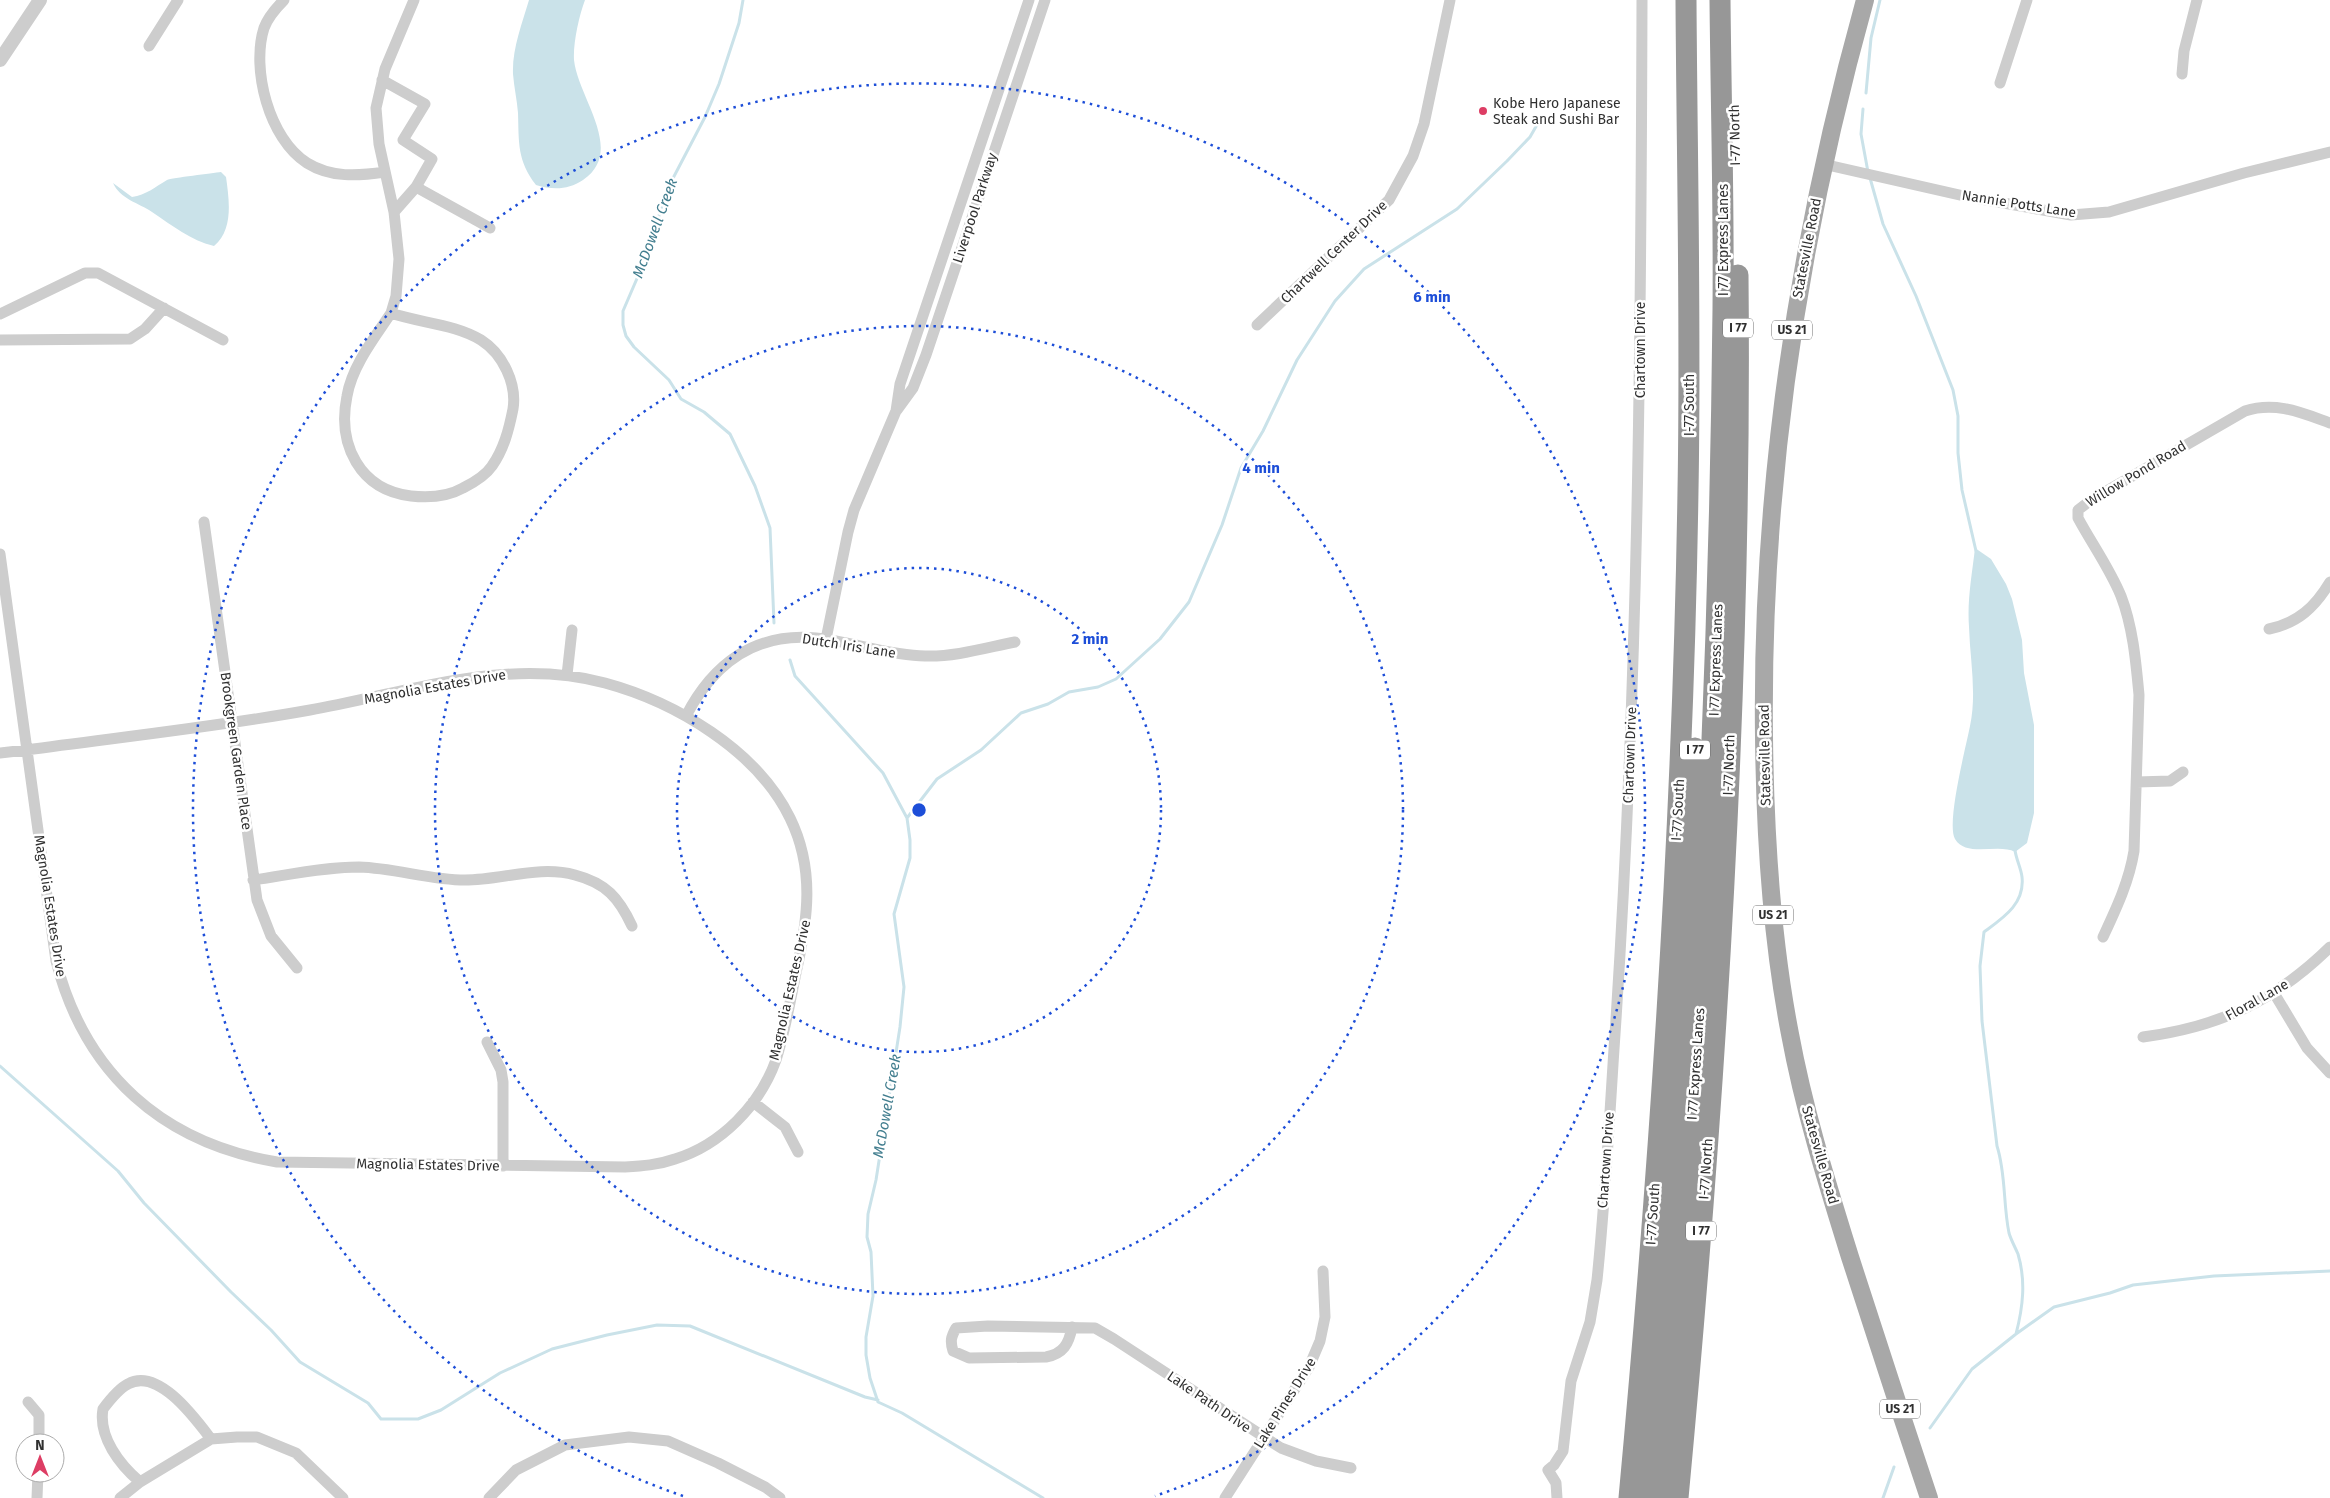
<svg xmlns="http://www.w3.org/2000/svg" width="2330" height="1498" viewBox="0 0 2330 1498" font-family="'Fira Sans',sans-serif">
<rect width="100%" height="100%" fill="#fff"/>
<path fill="#cae2e9" d="M529,0H585C579,16 573,43 574,60C578,98 626,151 583,180C568,190 553,190 536,185C517,160 519,143 518,113C517,100 514,87 513,74C512,49 522,24 529,0Z
M221,172L226,177C229,199 234,230 214,246C190,240 173,226 152,212C139,203 120,199 113,183L132,197C146,195 155,187 167,180C172,178 213,173 221,172Z
M1975,548L1991,559L2006,584L2012,599L2022,640L2024,673L2034,725V813L2027,843L2015,852C1999,843 1966,858 1955,839C1946,823 1966,747 1970,726C1977,693 1970,660 1969,627C1967,600 1972,575 1975,548Z"/>
<g fill="none" stroke-linecap="round" stroke-linejoin="round">
<path stroke="#cae2e9" stroke-width="3" d="M743,0L739,23L719,84L705,117L670,184L660,211L654,239L623,311V325L626,336L634,347L669,380L681,399L704,412L730,434L755,486L770,528L774,623
M1866,93L1871,38L1880,0
M1863,109L1861,134L1868,172
M1870,178L1883,224L1916,296L1953,390L1958,416V453L1962,490L1976,551
M790,660L795,676L883,773L907,818L910,840V858L894,914L904,987L900,1027L876,1180L868,1214L867,1237L871,1252L873,1296L866,1337V1355L870,1378L878,1402L902,1413L1043,1498
M907,818L937,779L981,750L1021,713L1048,704L1069,692L1098,687L1116,679L1160,639L1189,602L1222,525L1241,468L1263,431L1297,360L1335,301L1364,269L1457,209L1507,161L1530,137L1538,123
M2015,850C2016,859 2021,868 2022,877C2025,904 2003,918 1984,932L1980,966L1982,1021L1997,1146C2006,1174 2003,1204 2009,1233C2011,1240 2015,1247 2018,1254C2026,1281 2023,1307 2016,1334
M0,1066L118,1171L144,1203L231,1292L271,1330L300,1362L368,1403L381,1419H418L441,1410L500,1373L552,1349L607,1335L657,1325L690,1326L865,1397L878,1400
M1930,1428L1972,1369L2016,1334L2054,1307L2110,1293L2133,1285L2214,1276L2330,1271
M1883,1498L1894,1467"/>
<path stroke="#cdcdcd" stroke-width="11" d="M284,0C276,8 268,17 264,28C251,69 269,139 307,163C331,178 358,176 385,172
M149,46L178,0
M2182,74L2184,51L2197,0
M382,80L425,104L403,140L432,159L416,187L490,228
M2000,83L2027,0
M1823,164L1964,196L2071,215L2109,212L2244,173L2330,152
M394,212L416,187
M391,313C420,323 455,324 481,340C503,354 517,384 513,409C509,429 504,449 492,466C486,475 473,483 463,488C447,497 429,498 411,496C360,490 337,445 347,396C352,366 375,337 391,313Z
M391,313L396,296L399,259L394,212L379,144L376,108L385,69L414,0
M0,314L85,273H98L223,340
M1257,325L1389,200L1413,156L1424,124L1450,0
M0,340L130,339L145,329L164,308
M897,410L913,388L926,355L1045,0
M204,522L257,900L271,936L297,968
M0,554L56,961C85,1074 163,1143 277,1162L625,1167C642,1166 658,1165 675,1159C721,1145 760,1105 776,1060C785,1032 790,1002 796,973C808,919 815,869 790,818C757,750 675,702 605,683C507,656 406,693 310,710C216,727 121,737 26,750L0,753
M2269,629C2298,623 2315,607 2330,582
M826,639L848,532L854,510L896,411L900,384L1029,0
M567,675L572,630
M686,716C713,664 755,632 816,638C853,642 888,655 925,656C955,657 985,648 1015,642
M2137,782L2170,781L2183,772
M253,880C288,875 324,867 359,867C395,868 430,880 465,880C502,880 539,865 575,875C606,883 619,898 632,926
M2103,937C2116,909 2129,882 2134,851L2139,695C2136,663 2133,627 2121,596C2110,569 2092,544 2078,518V510L2091,500L2245,411C2276,401 2302,413 2330,423
M2274,993L2307,1048L2330,1073
M2143,1037C2219,1027 2275,1001 2330,947
M487,1042L501,1070L503,1082V1166
M753,1102L785,1127L798,1152
M1072,1327C1069,1344 1063,1354 1046,1357L969,1358L953,1351C950,1341 951,1337 956,1328L988,1326L1095,1328L1114,1339L1281,1448L1316,1461L1351,1468
M28,1402L39,1415V1443
M140,1482C120,1465 98,1437 103,1409C109,1401 118,1389 128,1384C158,1367 195,1418 211,1439
M37,1498L38,1473
M120,1498L140,1482L211,1439L237,1437H257L296,1453L343,1498
M489,1498L516,1470L565,1445L629,1437L668,1441L718,1463L765,1487L780,1498
M1225,1498L1309,1367L1320,1341L1325,1317L1323,1271
M1557,1498L1556,1483L1548,1470L1554,1465L1563,1451L1571,1381L1590,1322L1597,1280C1605,1203 1609,1126 1614,1049C1638,699 1641,350 1642,0"/>
<path stroke="#cdcdcd" stroke-width="14" d="M0,60L40,0"/>
<path stroke="#a8a8a8" stroke-width="18" d="M1865,0C1798,240 1761,486 1764,736C1765,836 1771,936 1790,1034C1804,1110 1827,1183 1850,1257C1876,1337 1902,1418 1929,1498"/>
<path stroke="#979797" stroke-width="21" d="M1629,1498C1660,1163 1683,826 1688,490C1691,327 1687,163 1686,0
M1646,1498C1669,1248 1687,998 1695,748
M1662,1498C1698,1103 1719,706 1723,309C1724,206 1721,103 1720,0
M1678,1498C1716,1092 1742,683 1738,275"/>
</g>
<g fill="none" stroke="#1d4ed8" stroke-width="2.5" stroke-dasharray="2.5 5">
<circle cx="919" cy="810" r="242"/>
<circle cx="919" cy="810" r="484"/>
<path d="M683 1496A726 726 0 1 1 1155 1496"/>
</g>
<circle fill="#dd3d64" stroke="#fff" stroke-width="2" cx="1483" cy="111" r="5"/>
<g text-anchor="middle" dominant-baseline="central" stroke-width="5" stroke-linejoin="round" paint-order="stroke">
<g fill="#fff" stroke="#6e6e6e" stroke-width="1">
<rect x="1723" y="318.5" width="30" height="19" rx="4"/>
<rect x="1772" y="320.5" width="40" height="19" rx="4"/>
<rect x="1680" y="740.5" width="30" height="19" rx="4"/>
<rect x="1753" y="905.5" width="40" height="19" rx="4"/>
<rect x="1686" y="1221.5" width="30" height="19" rx="4"/>
<rect x="1880" y="1399.5" width="40" height="19" rx="4"/>
</g>
<g font-size="12" font-weight="bold" fill="#303030">
<text x="1738" y="328">I 77</text>
<text x="1792" y="330">US 21</text>
<text x="1695" y="750">I 77</text>
<text x="1773" y="915">US 21</text>
<text x="1701" y="1231">I 77</text>
<text x="1900" y="1409">US 21</text>
</g>
<g font-size="14" fill="#303030" stroke="#fff" text-anchor="start">
<text x="1493" y="103">Kobe Hero Japanese<tspan x="1493" dy="16">Steak and Sushi Bar</tspan></text>
</g>
<g font-size="14" fill="#303030" stroke="#fff">
<text transform="translate(1735 135) rotate(-91)">I-77 North</text>
<text transform="translate(2019 204) rotate(9)">Nannie Potts Lane</text>
<text transform="translate(975 208) rotate(-72)">Liverpool Parkway</text>
<text transform="translate(1723 240) rotate(-90)">I 77 Express Lanes</text>
<text transform="translate(1807 248) rotate(-79)">Statesville Road</text>
<text transform="translate(1334 252) rotate(-44)">Chartwell Center Drive</text>
<text transform="translate(1640 350) rotate(-90)">Chartown Drive</text>
<text transform="translate(1689 405) rotate(-90)">I-77 South</text>
<text transform="translate(2136 474) rotate(-31)">Willow Pond Road</text>
<text transform="translate(849 646) rotate(9)">Dutch Iris Lane</text>
<text transform="translate(1716 660) rotate(-88)">I 77 Express Lanes</text>
<text transform="translate(435 687) rotate(-10)">Magnolia Estates Drive</text>
<text transform="translate(236 751) rotate(82)">Brookgreen Garden Place</text>
<text transform="translate(1630 755) rotate(-88)">Chartown Drive</text>
<text transform="translate(1765 755) rotate(-91)">Statesville Road</text>
<text transform="translate(1729 765) rotate(-88)">I-77 North</text>
<text transform="translate(1678 810) rotate(-87)">I-77 South</text>
<text transform="translate(50 906) rotate(81)">Magnolia Estates Drive</text>
<text transform="translate(790 990) rotate(-77)">Magnolia Estates Drive</text>
<text transform="translate(2257 1000) rotate(-29)">Floral Lane</text>
<text transform="translate(1696 1064) rotate(-86)">I 77 Express Lanes</text>
<text transform="translate(1820 1155) rotate(74)">Statesville Road</text>
<text transform="translate(1606 1160) rotate(-86)">Chartown Drive</text>
<text transform="translate(428 1165) rotate(1)">Magnolia Estates Drive</text>
<text transform="translate(1706 1169) rotate(-86)">I-77 North</text>
<text transform="translate(1653 1214) rotate(-86)">I-77 South</text>
<text transform="translate(1209 1402) rotate(34)">Lake Path Drive</text>
<text transform="translate(1285 1403) rotate(-58)">Lake Pines Drive</text>
</g>
<g font-size="15" font-style="italic" fill="#427e8f" stroke="#fff">
<text transform="translate(655 228) rotate(-70)">McDowell Creek</text>
<text transform="translate(887 1106) rotate(-80)">McDowell Creek</text>
</g>
</g>
<circle cx="919" cy="810" r="8" fill="#1d4ed8" stroke="#fff" stroke-width="2.5"/>
<g font-size="15" text-anchor="middle" font-weight="bold" fill="#1d4ed8" stroke="#fff" stroke-width="5" stroke-linejoin="round" paint-order="stroke">
<text x="1432" y="302">6 min</text>
<text x="1261" y="473">4 min</text>
<text x="1090" y="644">2 min</text>
</g>
<g transform="translate(40 1458)"><circle r="24" fill="#ffffff" stroke="#acacac"/>
<path d="M0-4L9 19L0 12L-9 19Z" fill="#dd3d64"/>
<text y="-8" font-size="14" font-weight="bold" text-anchor="middle" fill="#303030">N</text>
</g>
</svg>
